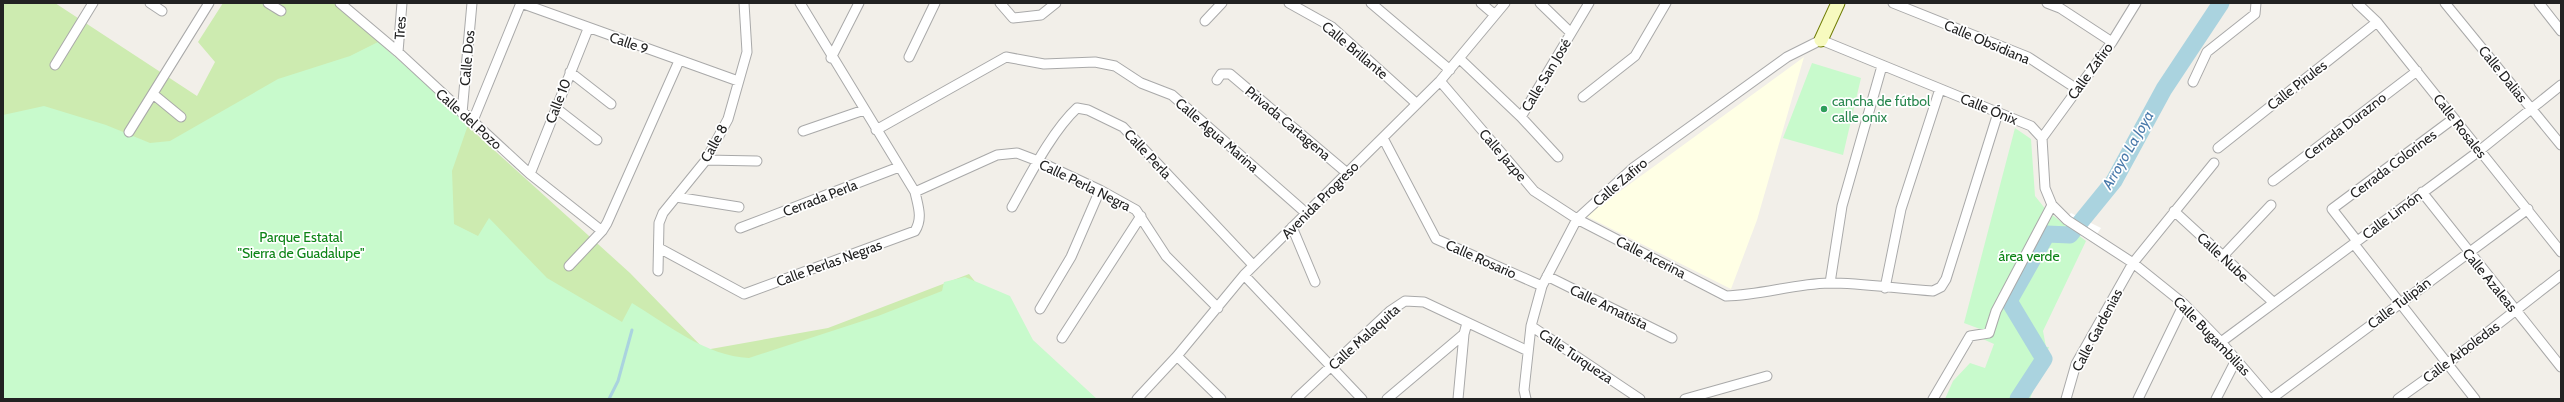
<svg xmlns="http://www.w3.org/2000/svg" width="2564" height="402" viewBox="0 0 2564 402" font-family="Cabin,sans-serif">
<rect width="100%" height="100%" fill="#f2efe9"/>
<path fill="#ffffe5" d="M1804,57L1757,220L1731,289L1586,216Z"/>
<path fill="#cdebb0" d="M3,3H55L197,96L215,62L198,42L223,3H337L474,132L630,273L705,350L828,328L969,274L1068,399H3Z"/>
<path fill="#c8facc" d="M378,42L469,122L452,171L454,224L478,236L489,218L547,278L622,322L632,303C668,325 706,356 749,358L878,316L942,291L944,282L965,277L1010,296L1033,340L1097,399H3V115L44,106L106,125L150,143L170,141L278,79L350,56Z
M1812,63L1861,78L1843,155L1783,138Z
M2015,128L2031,139L2035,196L2047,211L2086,241L2043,331L2046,347H2049L2030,399H1945L1953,381L1970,363L1985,368L1994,344L1976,336L1980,329L1964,323Z"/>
<path fill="#fff" d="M2071,213L2101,228L2095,237L2089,241L2062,222Z"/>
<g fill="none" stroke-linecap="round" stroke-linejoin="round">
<path stroke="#aad3df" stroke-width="3" d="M609,399L618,381L632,330"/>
<path stroke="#aad3df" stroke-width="17" d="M2018,399L2044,359L2009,301L2047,234L2070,235L2114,181L2164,89L2221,3"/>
<defs>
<path id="minor" d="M150,3L162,11
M268,3L281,11
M340,3L398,52L530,174L602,231
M521,3L738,81
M1000,3L1013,18L1041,15L1056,3
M1289,3L1332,27L1417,104
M1371,3L1450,70
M1481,3L1495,15
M1540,3L1571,33
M1893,3L2028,57L2077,89
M2047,3L2060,8L2112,42
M2357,3L2377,22L2561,252
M2445,3L2561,145
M2539,3L2561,31
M1205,21L1222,3
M398,52L402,3
M909,57L935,3
M831,58L859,3
M1460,59L1521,117L1558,157
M55,65L93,3
M570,72L611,104
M1217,80L1221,74H1230L1347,173
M1440,81L1534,191L1577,219L1726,296C1761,295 1794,284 1829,283C1863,283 1899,289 1933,291L1941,287L1946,279L1998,113
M2193,82L2207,52L2255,14L2256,3
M153,94L181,117
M1583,97L1635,56L1666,3
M556,108L597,140
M462,113L472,3
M1521,117L1589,3
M472,123L521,3
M876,130L1006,57L1044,64L1095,62L1115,66L1141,83L1172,95L1306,213
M803,131L864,110
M129,132L209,3
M1383,138L1436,239L1542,286
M2042,138L2112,42L2136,3
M2218,148L2377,22
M706,160L757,161
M530,174L588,29
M2273,181L2417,71
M915,192L997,155L1017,153L1038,161L1100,190L1136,210L1166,256L1218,308
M2422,192L2561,367
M676,197L739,207
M1012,207C1029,177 1052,131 1077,108L1088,110L1123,127L1253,265
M2174,211L2273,302
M1292,227L1315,282
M740,228L899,167
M2357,241L2332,209L2453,119
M2354,244L2475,399
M659,248L744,294L915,231C923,218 918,206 915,192L800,3
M2222,257L2271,205
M569,266L602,231L607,223L679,61
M658,271L659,223L663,213L706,160L728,119L747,52L744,3
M1244,275L1362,399
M1547,276L1672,338
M1830,283L1842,206L1882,66
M1885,288L1901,209L1940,89
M1040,309L1071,257L1100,190
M1531,326L1640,399
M1062,338L1141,216
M2221,342L2479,151L2561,85
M1177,356L1221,399
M1137,399L1177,356L1244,275L1440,81L1505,3
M1296,399L1390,311L1405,301L1424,302L1528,351
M1387,399L1464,334L1467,323
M1458,399L1464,334
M1526,399L1524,390L1531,326L1542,286L1577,219L1633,168L1787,57L1821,40L2031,126L2042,138L2045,188L2052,205L2067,220L2133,263L2184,304L2221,342L2270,399
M1685,399L1767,376
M1933,399L1970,336L1989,333L1996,311L2052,205
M2066,399L2076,364L2133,263L2214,163
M2138,399L2184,304
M2216,399L2236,360
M2271,399L2528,209
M2398,399L2447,364L2561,275"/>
<path id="secondary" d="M1821,40L1838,3"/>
</defs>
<use href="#minor" stroke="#a9a9a9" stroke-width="11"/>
<use href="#secondary" stroke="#707d05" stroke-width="15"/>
<use href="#minor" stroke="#fff" stroke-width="9"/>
<use href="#secondary" stroke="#f7fabf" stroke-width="13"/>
</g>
<circle fill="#2e9e5b" stroke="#fff" stroke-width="1.5" cx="1824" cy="109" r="4"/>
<g text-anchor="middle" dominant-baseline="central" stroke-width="3.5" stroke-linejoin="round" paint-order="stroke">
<g font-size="14" fill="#222" stroke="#fff">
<text transform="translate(400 28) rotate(-86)">Tres</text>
<text transform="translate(1987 42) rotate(23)">Calle Obsidiana</text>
<text transform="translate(629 43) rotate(19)">Calle 9</text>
<text transform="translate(1355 50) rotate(40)">Calle Brillante</text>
<text transform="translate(467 58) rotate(-85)">Calle Dos</text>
<text transform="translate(2090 71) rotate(-54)">Calle Zafiro</text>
<text transform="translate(2503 74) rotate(51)">Calle Dalias</text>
<text transform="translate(1546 75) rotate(-59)">Calle San José</text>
<text transform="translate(2297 85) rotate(-38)">Calle Pirules</text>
<text transform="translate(558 101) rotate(-69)">Calle 10</text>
<text transform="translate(1989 109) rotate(22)">Calle Ónix</text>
<text transform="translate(469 119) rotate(42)">Calle del Pozo</text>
<text transform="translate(1288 123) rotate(40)">Privada Cartagena</text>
<text transform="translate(2345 126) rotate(-38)">Cerrada Durazno</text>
<text transform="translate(2460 126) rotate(52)">Calle Rosales</text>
<text transform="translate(1217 135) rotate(41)">Calle Agua Marina</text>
<text transform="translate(714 143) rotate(-61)">Calle 8</text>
<text transform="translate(1148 154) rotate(47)">Calle Perla</text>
<text transform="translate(1503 155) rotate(49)">Calle Jazpe</text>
<text transform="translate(2393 164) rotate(-37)">Cerrada Colorines</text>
<text transform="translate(1620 182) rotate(-40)">Calle Zafiro</text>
<text transform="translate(1085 185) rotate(26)">Calle Perla Negra</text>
<text transform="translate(820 198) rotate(-21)">Cerrada Perla</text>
<text transform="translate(1320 200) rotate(-45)">Avenida Progreso</text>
<text transform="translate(2392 215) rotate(-37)">Calle Limón</text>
<text transform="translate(1651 257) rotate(27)">Calle Acerina</text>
<text transform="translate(2223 257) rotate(43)">Calle Nube</text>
<text transform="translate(1481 259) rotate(24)">Calle Rosario</text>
<text transform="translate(829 263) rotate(-20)">Calle Perlas Negras</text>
<text transform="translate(2490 280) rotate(51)">Calle Azaleas</text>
<text transform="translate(2399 303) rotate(-37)">Calle Tulipán</text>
<text transform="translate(1609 307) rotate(26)">Calle Amatista</text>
<text transform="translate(2097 330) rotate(-62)">Calle Gardenias</text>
<text transform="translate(2212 336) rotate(46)">Calle Bugambilias</text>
<text transform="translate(1364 337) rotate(-42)">Calle Malaquita</text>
<text transform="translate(2461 352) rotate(-37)">Calle Arboledas</text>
<text transform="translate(1576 356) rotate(34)">Calle Turqueza</text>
</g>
<g font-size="14" fill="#27864d" stroke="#fff" text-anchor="start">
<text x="1832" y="101">cancha de fútbol<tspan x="1832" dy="16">calle onix</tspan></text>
</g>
<g font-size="14" fill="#0c8416" stroke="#fff">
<text x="301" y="237">Parque Estatal<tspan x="301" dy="16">"Sierra de Guadalupe"</tspan></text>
<text x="2029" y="256">área verde</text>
</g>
<g font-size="15" font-style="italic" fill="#4a7aab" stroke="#fff">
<text transform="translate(2128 150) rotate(-60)">Arroyo La Joya</text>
</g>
</g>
<rect width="2564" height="402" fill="none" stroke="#222222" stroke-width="8"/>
</svg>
